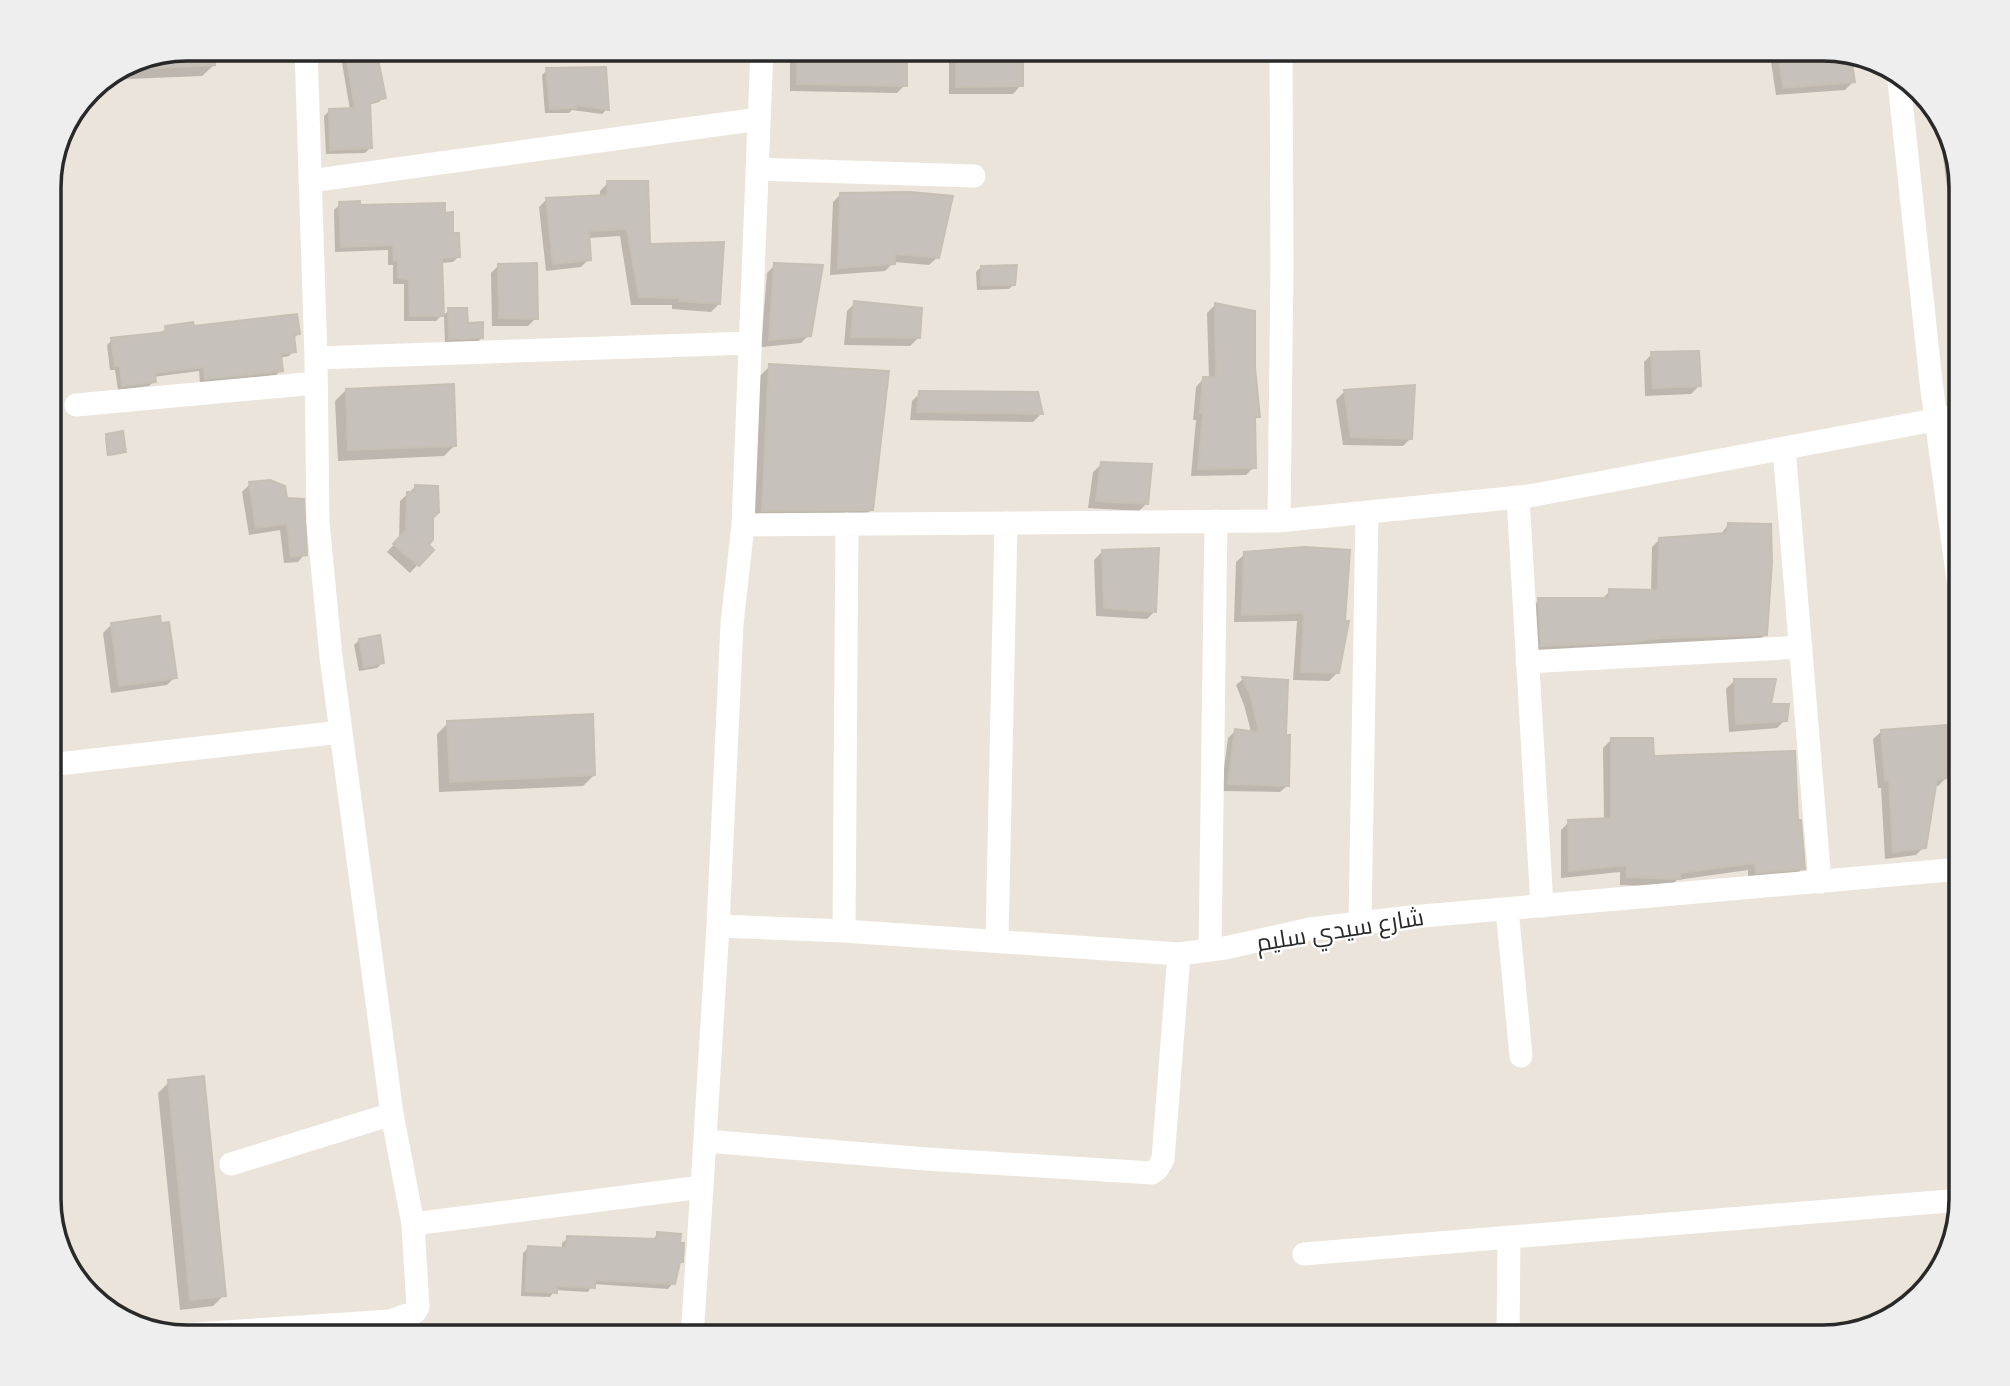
<svg xmlns="http://www.w3.org/2000/svg" width="2010" height="1386" viewBox="0 0 2010 1386" font-family="'Fira Sans Condensed',Cairo,sans-serif">
<rect width="100%" height="100%" fill="#ebe4da"/>
<path fill="#0003" d="M188,49H213L214,65L202,76L104,80L135,59Z
M343,49H373L384,97L379,102L368,105L370,148L365,153L326,154L324,116L329,111L350,110L340,51Z
M790,49H906L905,85L897,93L790,91Z
M949,49H1021V85L1013,94H949Z
M1769,49H1822L1849,57L1853,82L1845,90L1776,95Z
M547,70L607,109L602,114L572,110L569,113H545L542,75Z
M1938,116L1947,126L1961,187V234L1953,235Z
M608,183L648,246L719,304L711,312L672,309V305H631L620,236L588,238L589,259L581,267L546,271L539,207L547,199L600,197V191Z
M841,194L938,257L929,265L894,262L885,271L830,275L833,202Z
M340,204L444,215L459,256L453,262L441,263L442,315L436,321H404V284H393V265H388V250L335,252L334,210Z
M499,265L536,318L528,326H492L491,273Z
M775,265L809,335L801,343L761,347L767,273Z
M981,267L1014,284L1009,289L977,290L976,272Z
M855,303L919,337L910,346L844,345L847,311Z
M1215,305L1254,368L1258,416L1254,420V467L1246,475L1191,476L1196,420H1193L1196,387L1204,378L1209,379L1207,313Z
M449,310L466,324L482,338L476,343L445,344L444,315Z
M166,328H192L298,334L293,339L294,351L289,356L279,358L281,370L276,375L200,383L199,371L153,377L154,381L149,386L118,390L115,370H110L107,345L112,340L161,333Z
M1652,354L1699,386L1691,394L1645,396L1644,362Z
M770,366L872,509L861,520L752,521L759,377Z
M346,390L455,445L444,456L338,461L335,401Z
M1344,392L1411,438L1403,446L1343,445L1336,400Z
M920,393L1041,414L1033,422L910,420L912,401Z
M107,436L124,451L107,456L105,438Z
M1102,464L1147,503L1139,511L1088,508L1093,472Z
M269,482L305,554L298,562L284,563L280,530L249,535L242,492L250,484Z
M416,486L432,518L426,545L431,550L410,573L387,552L399,539L400,501Z
M1728,525L1766,634L1757,642L1533,654L1531,608L1539,600H1601L1610,591L1651,592L1652,547L1660,539L1720,535Z
M1305,548L1337,673L1329,681L1293,680L1297,621L1234,622L1236,562L1245,554Z
M1102,552L1155,611L1147,619L1096,616L1094,560Z
M111,625L175,677L167,685L111,693L103,633Z
M359,640L382,663L377,668L359,671L354,645Z
M56,657L60,685L49,694V658Z
M1243,679L1284,736L1288,785L1280,792L1221,791L1228,738L1235,731L1251,732L1244,705L1236,685Z
M1734,681L1769,705L1785,720L1777,728L1729,732L1726,689Z
M448,723L594,775L583,786L439,792L437,734Z
M1882,731L1946,778L1938,786H1934L1924,847L1916,855L1885,859L1881,788H1878L1873,739Z
M1611,740L1796,822L1803,868L1795,876L1748,880V870L1677,880L1670,887L1620,885V872L1561,878V830L1569,822L1604,820L1603,748Z
M169,1082L224,1295L213,1306L180,1310L158,1093Z
M658,1234L681,1261L677,1265L673,1283L668,1289L593,1284L588,1292L555,1290L550,1297L521,1296L523,1253L528,1248L562,1250V1243L568,1238L653,1239Z"/>
<path fill="#c6c1ba" stroke="#c6c0b4" stroke-width="2" d="M188,49H215V65L134,69L135,59Z
M345,49H376L386,98L370,102L372,148L330,150L329,109L355,108Z
M797,49H907V86L797,84Z
M956,49H1023V86L956,87Z
M1778,49H1822L1851,58L1855,82L1783,88Z
M606,67L609,110L576,105V108L550,109L546,68Z
M607,181H648L650,244L724,242L720,304L679,301V298L639,297L627,229L589,231L591,260L553,264L546,198L608,195Z
M910,192L953,196L939,258L895,254V264L838,268L840,193Z
M360,201V205L445,203V213L453,212V233H459L460,257L442,258L444,316H410L409,279L398,278V260H394L393,245L341,247L339,202Z
M537,263L538,319L499,318L498,264Z
M774,263L823,265L811,336L769,340Z
M1017,265L1015,285H981V266Z
M854,301L922,308L920,338L851,337Z
M1215,303L1255,311V368L1260,417H1255L1256,468L1198,469L1203,413H1200L1203,377H1216Z
M448,308H467L468,323L483,322V338L449,339Z
M297,314L300,334L294,335L296,352L281,354L283,371L205,379L204,367L155,373L156,382L122,386L120,366H115L111,338L166,332L165,326L193,322L194,326Z
M1699,351L1701,386L1653,388L1651,352Z
M769,364L889,371L873,510L762,511Z
M454,384L456,446L348,450L346,389Z
M1415,385L1412,439L1351,437L1344,390Z
M919,391L1038,392L1043,414L917,412Z
M123,431L126,452L109,455L106,434Z
M1101,462L1152,464L1148,504L1096,501Z
M270,480L285,486L287,498L304,499L307,555L291,557L287,524L256,528L249,482Z
M415,485L438,486L439,512L433,518V540L429,545L434,550L419,566L393,544L406,530L407,492H415Z
M1728,523L1771,524L1772,562L1767,635L1660,638L1633,642L1541,646L1538,598H1609V589L1658,590L1659,538L1727,533Z
M1305,547L1350,550L1345,621H1349L1339,673L1301,672L1304,613L1242,615L1244,552Z
M1159,548L1156,612L1104,608L1102,550Z
M160,616L161,623L169,622L177,678L119,686L111,623Z
M380,635L384,663L364,667L359,639Z
M1242,677L1288,680L1286,735H1290L1289,786L1228,784L1235,729L1259,732L1251,697Z
M1734,679H1776L1771,704H1789L1787,721L1736,724Z
M593,714L595,775L450,782L447,721Z
M1947,725L1948,778L1937,779L1926,848L1893,852L1889,780L1885,781L1881,730Z
M1611,738H1653L1654,756L1795,751L1798,820H1801L1805,869L1756,873L1755,863L1680,873V879L1627,877V865L1569,871L1568,820L1611,818Z
M204,1076L226,1296L190,1300L168,1080Z
M657,1232L681,1234L680,1243H684L683,1262H680L675,1284L595,1280V1288L557,1286V1293L525,1291L528,1246L566,1248L567,1236L657,1239Z"/>
<g fill="none" stroke-linecap="round" stroke-linejoin="round">
<path stroke="#fff" stroke-width="23" d="M1898,72L1931,382L1961,602
M757,169L974,176
M310,181L759,119
M316,358L749,343
M76,405L316,383
M1784,448L1820,882
M1518,497L1542,906
M1279,521L1282,266L1281,49
M743,525L762,49
M1527,662L1801,647
M49,765L341,732
M1507,909L1521,1056
M1360,923L1367,512
M718,926L844,931L1179,954L1225,948L1310,929L1411,917L1961,869
M844,931L847,524
M997,941L1006,523
M1210,950L1216,521
M705,1141L926,1159L1152,1173L1158,1168L1163,1159L1179,954
M231,1164L392,1114
M413,1224L702,1187L718,926L732,624L743,525L1279,521L1529,496L1961,415
M1304,1254L1961,1200
M180,1335L390,1321L415,1312L418,1307L413,1224L392,1114L331,657L318,522L316,358L306,49
M692,1337L702,1187
M1508,1337L1509,1237"/>
</g>
<g text-anchor="middle" dominant-baseline="central" stroke-width="5" stroke-linejoin="round" paint-order="stroke">
<g font-size="24" fill="#292929" stroke="#fff">
<text transform="translate(1340 930) rotate(-9)">شارع سيدي سليم</text>
</g>
</g>
<path d="M0 0H2010V1386H0ZM187 61H1823A126 126 0 0 1 1949 187V1199A126 126 0 0 1 1823 1325H187A126 126 0 0 1 61 1199V187A126 126 0 0 1 187 61Z" fill="#eee" fill-rule="evenodd"/>
<path fill="none" stroke="#292929" stroke-width="3.5" d="M187 61H1823A126 126 0 0 1 1949 187V1199A126 126 0 0 1 1823 1325H187A126 126 0 0 1 61 1199V187A126 126 0 0 1 187 61Z"/>
</svg>
